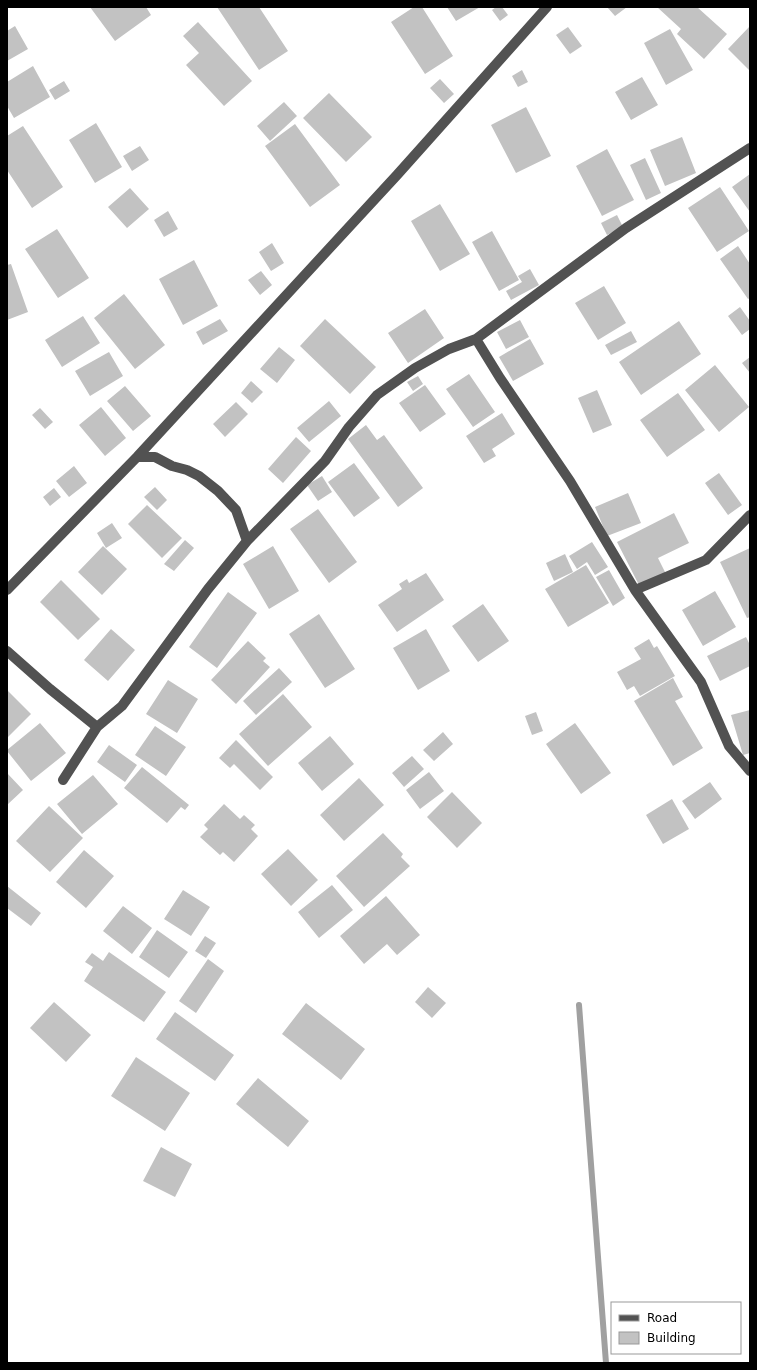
<svg xmlns="http://www.w3.org/2000/svg" width="757" height="1370" viewBox="0 0 757 1370" font-family="'DejaVu Sans',sans-serif">
<rect width="100%" height="100%" fill="#fff"/>
<g fill="none" stroke-linecap="round" stroke-linejoin="round">
<path stroke="#a0a0a0" stroke-width="6" d="M579,1005L606,1363"/>
</g>
<path fill="#c2c2c2" d="M90,7H146L151,15L115,41Z
M217,7H259L288,51L259,70Z
M414,7H422L453,56L425,74L391,22Z
M447,7H480L456,21Z
M496,7H502L508,15L500,21L492,10Z
M607,7H627L615,16Z
M657,7H697L727,34L704,59L677,34L681,29Z
M198,22L252,81L224,106L186,65L199,53L183,36Z
M15,26L28,49L7,61V31Z
M750,26V71L728,49Z
M568,27L582,46L570,54L556,35Z
M670,29L693,70L666,85L644,43Z
M33,66L50,97L14,118L7,106V82Z
M522,70L528,82L518,87L512,76Z
M642,77L658,105L631,120L615,92Z
M440,79L454,94L444,103L430,88Z
M64,81L70,91L55,100L49,90Z
M329,93L372,137L346,162L303,118Z
M284,102L297,116L270,141L257,126Z
M526,107L551,156L516,173L491,125Z
M96,123L122,167L95,183L69,140Z
M295,124L340,185L310,207L265,146Z
M23,126L63,187L32,208L7,170V136Z
M682,137L696,173L665,186L650,150Z
M140,146L149,160L132,171L123,156Z
M607,149L634,200L602,216L576,166Z
M645,158L661,193L646,200L630,165Z
M750,174V212L732,187Z
M720,187L749,231L717,252L688,208Z
M130,188L149,209L127,228L108,207Z
M440,204L470,254L440,271L411,221Z
M168,211L178,229L164,237L154,220Z
M617,215L623,227L607,235L601,223Z
M57,229L89,278L58,298L25,249Z
M492,231L519,280L499,291L472,242Z
M272,243L284,263L271,271L259,252Z
M738,246L750,264V298L748,299L720,259Z
M194,260L218,306L183,325L159,279Z
M11,264L28,312L7,320V265Z
M530,269L539,285L511,300L506,291L522,282L518,276Z
M261,271L272,285L260,295L248,280Z
M604,286L626,323L598,340L575,303Z
M124,294L165,345L135,369L94,318Z
M740,307L750,321V329L742,335L728,316Z
M425,309L444,338L408,363L388,333Z
M83,316L100,343L62,367L45,340Z
M220,319L228,331L203,345L196,332Z
M325,319L376,367L350,394L300,346Z
M520,320L529,337L506,349L497,332Z
M679,321L701,354L641,395L619,362Z
M631,331L637,342L611,355L605,345Z
M530,339L544,364L513,381L499,357Z
M279,347L295,360L277,383L260,369Z
M109,352L123,376L90,396L75,371Z
M750,357V373L742,363Z
M715,365L749,407L719,432L685,390Z
M469,374L495,412L473,427L446,389Z
M418,376L423,384L413,391L407,382Z
M251,381L263,392L252,403L241,393Z
M425,385L446,414L420,432L399,403Z
M125,386L151,416L133,431L107,401Z
M597,390L612,425L593,433L578,398Z
M678,393L705,430L667,457L640,420Z
M329,401L341,416L309,442L297,428Z
M236,402L248,414L225,437L213,424Z
M101,407L126,438L105,456L79,425Z
M40,408L53,422L45,429L32,415Z
M502,413L515,434L492,449L496,456L484,463L466,436Z
M366,425L377,440L384,435L423,488L398,507L348,439Z
M296,437L311,451L283,483L268,469Z
M354,463L380,498L354,517L328,482Z
M74,466L87,483L69,497L56,481Z
M719,473L742,505L728,515L705,483Z
M322,476L332,492L318,501L307,485Z
M155,487L167,500L157,510L144,497Z
M54,488L61,497L50,506L43,497Z
M628,493L641,523L607,536L595,507Z
M147,505L182,538L162,558L128,524Z
M318,509L357,562L329,583L290,529Z
M674,513L689,543L658,558L666,574L640,587L617,542Z
M112,523L122,538L106,548L97,533Z
M185,540L194,548L174,571L164,564Z
M592,542L608,567L595,575L587,562L577,569L569,556Z
M103,546L127,569L102,595L78,572Z
M273,546L299,591L269,609L243,564Z
M750,548V617L747,618L720,562Z
M565,554L573,572L554,581L546,563Z
M586,565L609,603L568,627L545,589Z
M609,570L625,598L613,606L596,577Z
M426,573L444,600L397,632L378,605L402,589L399,584L407,579L409,583Z
M61,580L100,619L78,640L40,602Z
M715,591L736,627L703,646L682,610Z
M228,592L257,613L217,668L189,647Z
M483,604L509,641L478,662L452,626Z
M319,614L355,669L325,688L289,634Z
M111,629L135,650L108,681L84,660Z
M426,629L450,671L418,690L393,648Z
M746,637L750,645V666L720,681L707,656Z
M649,639L654,648L657,646L675,676L640,696L634,686L627,690L617,672L641,659L634,648Z
M248,641L266,658L263,661L270,667L236,704L211,680Z
M279,668L292,682L256,715L243,701Z
M673,678L683,697L675,701L703,748L673,766L634,701Z
M168,680L198,699L177,733L146,714Z
M7,690L31,714L7,738Z
M283,694L312,727L268,766L239,734Z
M750,710V753L743,755L731,715Z
M536,712L543,731L532,735L525,716Z
M40,723L66,753L31,781L7,751V750Z
M575,723L611,773L581,794L546,744Z
M155,726L186,747L166,776L135,755Z
M443,732L453,744L434,761L423,750Z
M330,736L354,764L322,791L298,763Z
M236,740L273,777L260,790L234,764L230,768L219,758Z
M109,745L137,765L125,782L97,762Z
M412,756L424,769L404,787L392,773Z
M142,767L189,805L185,810L181,807L167,823L124,788Z
M429,772L444,791L420,809L406,790Z
M7,773L23,790L7,805Z
M93,775L118,804L82,834L57,804Z
M359,778L384,805L344,841L320,815Z
M710,782L722,799L695,819L682,801Z
M452,792L482,823L457,848L427,817Z
M672,799L689,829L663,844L646,815Z
M224,804L240,819L244,815L255,825L251,829L258,836L234,862L223,852L220,855L200,837L208,829L204,825Z
M49,806L83,838L50,872L16,841Z
M383,833L403,854L401,857L410,866L364,907L336,876Z
M288,849L318,880L291,906L261,874Z
M84,850L114,876L86,908L56,882Z
M332,885L353,910L319,938L298,912Z
M7,886L41,913L31,926L7,908Z
M183,890L210,907L191,936L164,919Z
M386,896L420,935L397,955L387,944L364,964L340,936Z
M123,906L152,928L132,954L103,931Z
M157,930L188,952L169,978L139,957Z
M205,936L216,943L206,958L195,951Z
M109,952L166,992L144,1022L84,981L93,967L85,962L92,953L103,961Z
M208,959L224,971L196,1013L179,1001Z
M428,987L446,1003L432,1018L415,1002Z
M54,1002L91,1035L66,1062L30,1028Z
M306,1003L365,1049L341,1080L282,1034Z
M175,1012L234,1055L215,1081L156,1039Z
M136,1057L190,1093L165,1131L111,1096Z
M258,1078L309,1121L288,1147L236,1104Z
M161,1147L192,1164L175,1197L143,1181Z"/>
<g fill="none" stroke-linecap="round" stroke-linejoin="round">
<path stroke="#525252" stroke-width="10" d="M476,339L500,378L570,481L635,590L701,682L729,746L750,771
M137,457H155L172,466L187,470L199,476L218,491L236,510L247,541
M7,590L137,457L397,175L547,7
M635,590L706,560L750,515
M7,651L50,689L97,727L63,780
M97,727L122,706L208,589L247,541L325,461L349,427L377,395L415,368L449,349L476,339L626,228L750,148"/>
</g>
<rect width="757" height="1370" fill="none" stroke="#000000" stroke-width="16"/>
<rect x="611" y="1302" width="130" height="52" fill="#ffffff" stroke="#999999"/>
<rect x="619" y="1315" width="20" height="6" fill="#525252" stroke="#999999"/>
<text x="647" y="1322" font-size="12" fill="#000000">Road</text>
<rect x="619" y="1332" width="20" height="12" fill="#c2c2c2" stroke="#999999"/>
<text x="647" y="1342" font-size="12" fill="#000000">Building</text>
</svg>
